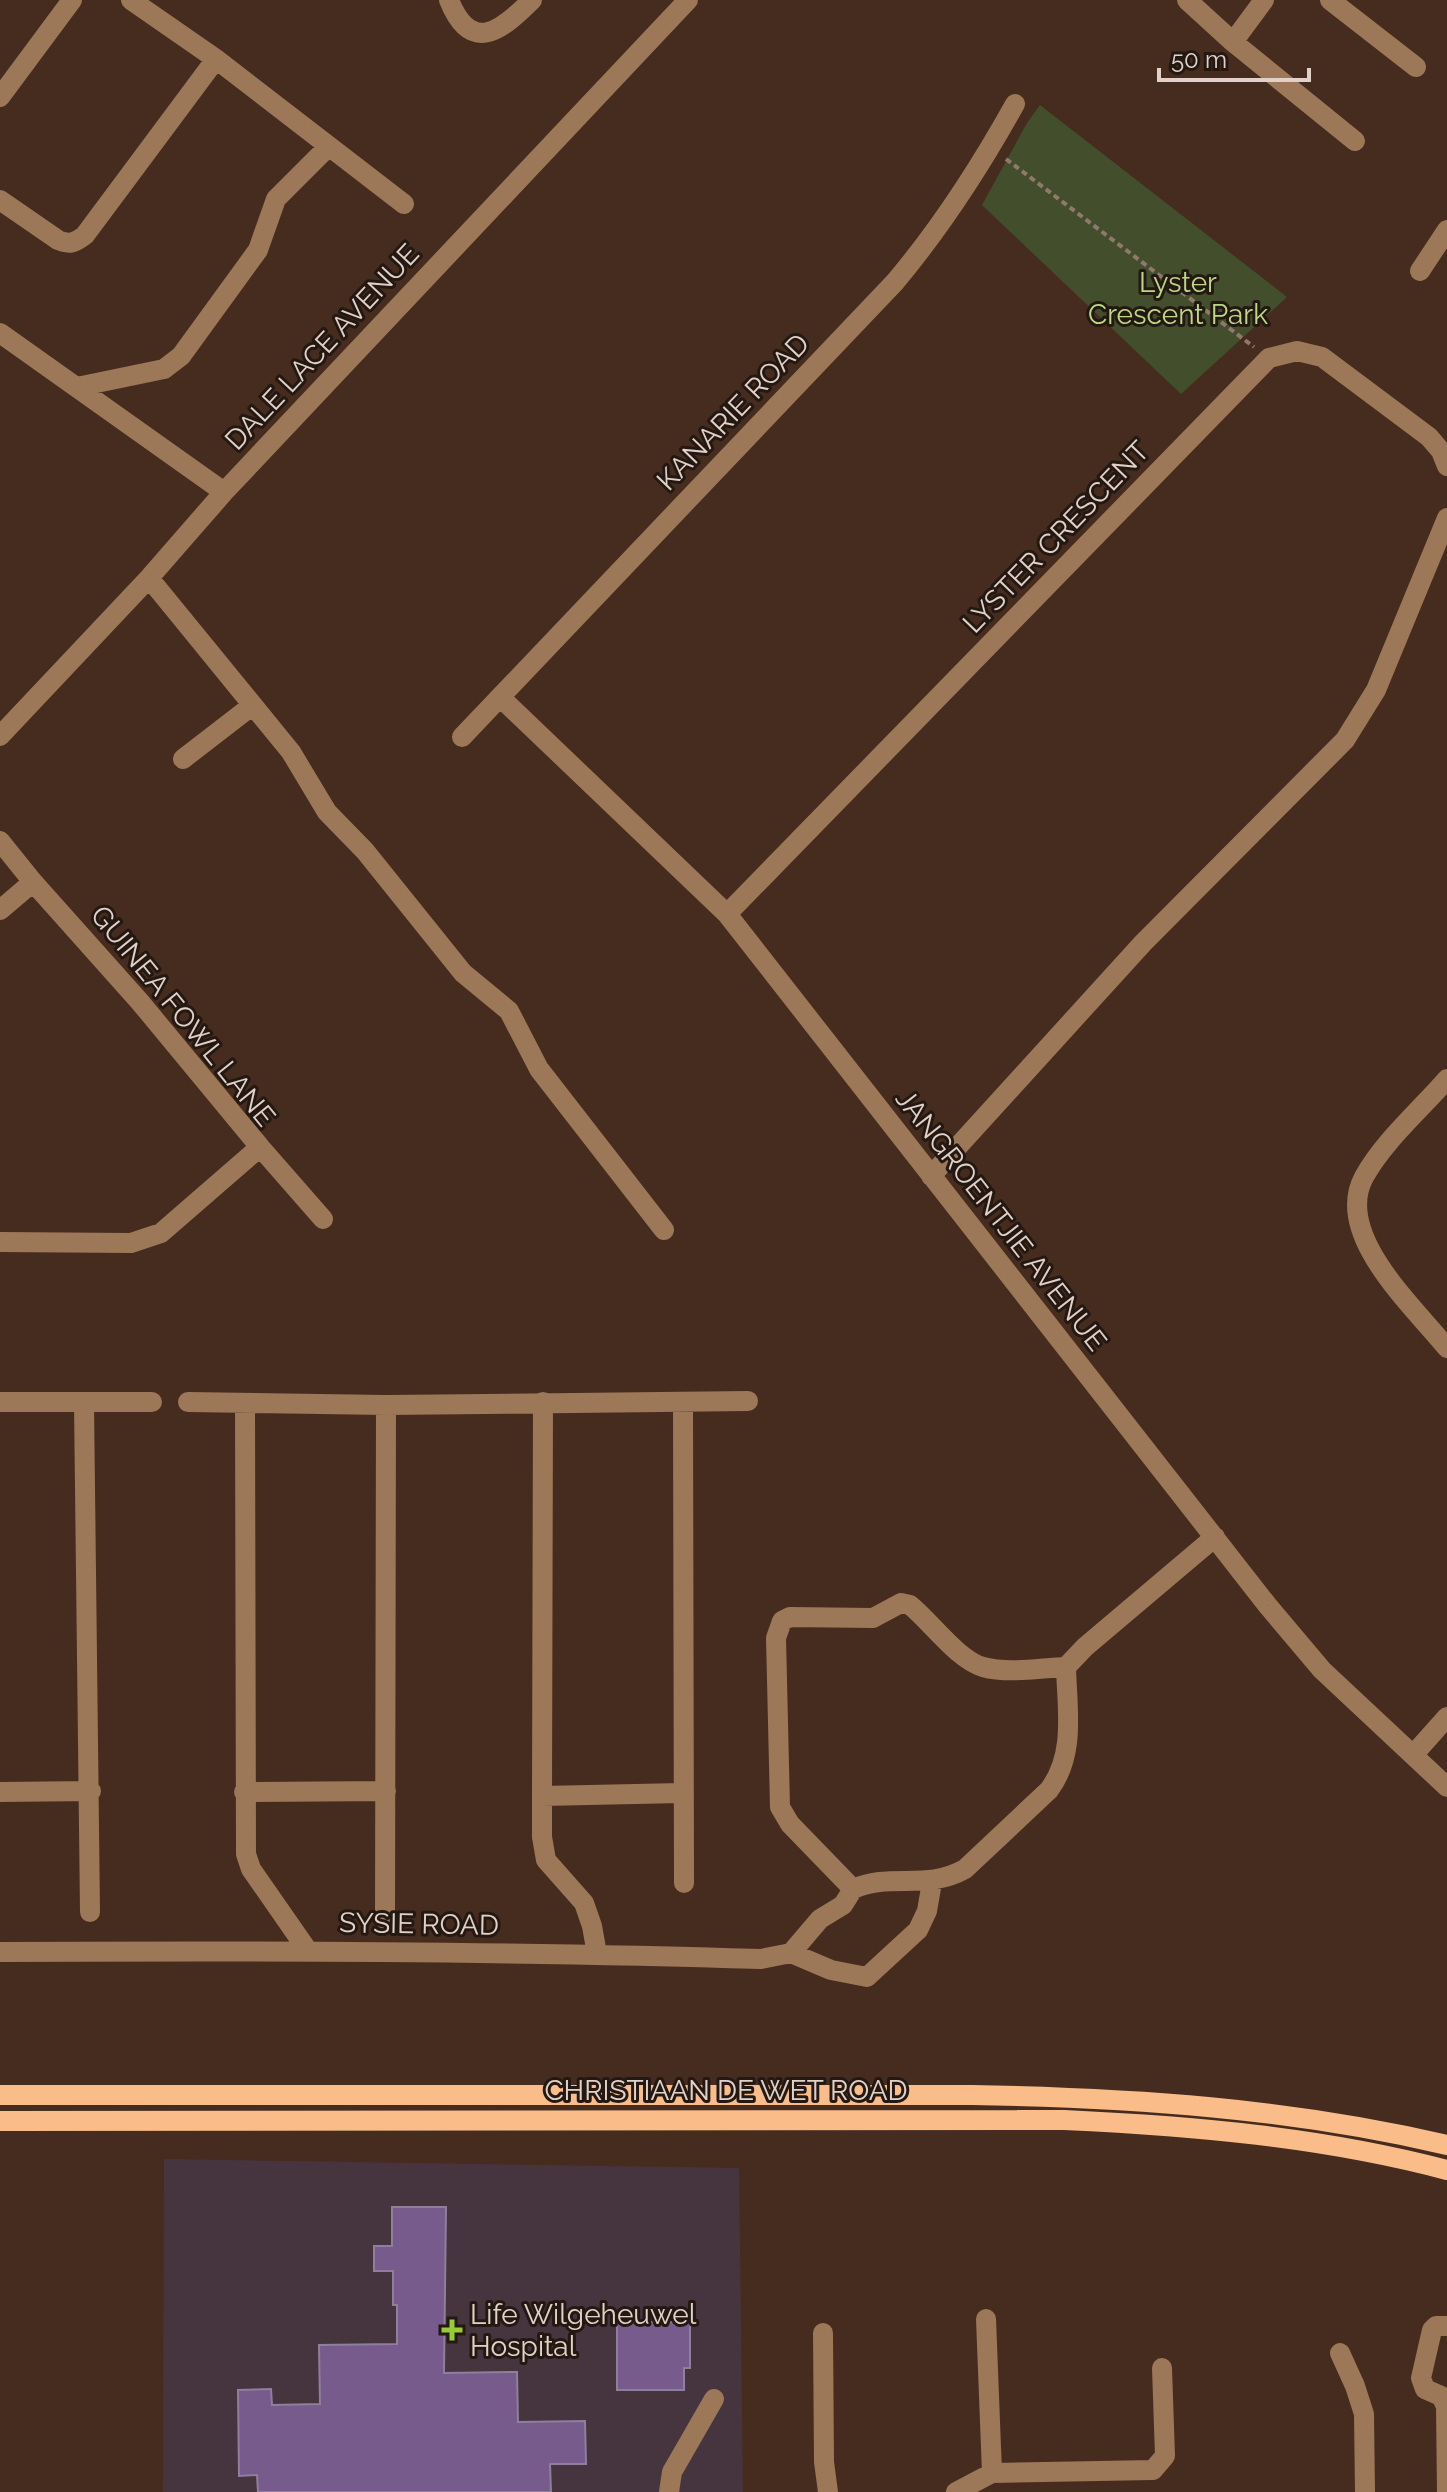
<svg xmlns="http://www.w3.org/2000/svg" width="1447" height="2492" viewBox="0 0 1447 2492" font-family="Raleway,sans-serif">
<rect width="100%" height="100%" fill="#462c1e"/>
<path fill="#46353f" d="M164,2159L739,2168L743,2492H163Z"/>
<path fill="#434e2d" d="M1040,105L1287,297L1181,394L982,205L1027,123Z"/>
<path fill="#775b8d" stroke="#8e7f9b" stroke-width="2" d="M392,2207H446L444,2373L517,2372L518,2422L585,2421L586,2464H550L551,2492H258L257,2475L239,2476L238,2390L271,2389L272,2405L320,2404L319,2345L397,2344V2305H393V2271H374V2246H392Z
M617,2322H690V2368H684V2390H617Z"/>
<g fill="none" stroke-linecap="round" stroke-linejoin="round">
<path stroke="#8f796d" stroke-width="4" stroke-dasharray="6 4" stroke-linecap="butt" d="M1006,159L1254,347"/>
<path stroke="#9c7758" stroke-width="20" d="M131,0L216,59L404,204
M449,0C471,55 501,31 532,0
M1187,0L1233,42L1355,141
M1330,0L1416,67
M1233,42L1264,0
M0,97L72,0
M0,200L58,240C69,245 75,243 85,235L216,59
M1420,271L1447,230
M0,333L224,492
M77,387L164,369L181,356L258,250L276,199L329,146
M149,578L291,752L327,812L365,851L463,973L509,1011L539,1069L664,1230
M500,697L727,914L1268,1606L1322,1670L1447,1787
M0,736L149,578L224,492L688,0
M462,737L895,282C942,226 980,167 1015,104
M183,759L253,705
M0,841L33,882L0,910
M727,914L1269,358L1297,351L1322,357L1429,437L1441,451L1447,466
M1447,1079C1421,1109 1383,1142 1364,1177C1333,1234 1413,1306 1447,1348
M260,1147L323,1219
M931,1176L1143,943L1345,740L1376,690L1447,518
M0,1242L131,1243L161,1233L260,1147L140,1002L33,882
M0,1402H152
M188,1402L386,1405L748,1401
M683,1402L684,1883
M84,1403L90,1912
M245,1404L246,1854L251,1869L308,1951
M1414,1754L1447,1717
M0,1792L91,1791
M244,1792L386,1791
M542,1796L543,1402
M853,1889L790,1824L780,1807L776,1638L782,1621L790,1617L873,1618L901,1603L910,1605C931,1622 958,1660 983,1667C1009,1674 1039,1668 1066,1667L1085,1647L1215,1537
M385,1919L386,1405
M0,1952C254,1951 507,1951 761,1959L791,1953L820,1919L843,1905L853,1889C891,1872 926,1891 965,1869L1049,1790C1076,1754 1067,1709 1066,1667
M791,1953L831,1970L867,1977L918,1930L927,1911L932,1882
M597,1954L592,1926L584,1903L546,1860L542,1837V1796L682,1793
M986,2319L992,2473
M823,2333L824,2462L828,2492
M1340,2353L1355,2386L1364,2414L1365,2492
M669,2492L672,2472L714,2399
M956,2492L992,2473L1153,2470L1165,2456L1162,2368
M1447,2492L1446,2406L1441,2396L1425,2389L1421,2378L1432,2330L1436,2326H1447"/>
<path stroke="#fabd8a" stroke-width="20" d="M0,2095H972C1132,2098 1290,2108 1447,2145
M0,2121L1064,2120C1193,2126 1322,2137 1447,2170"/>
</g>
<path fill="#99cb36" stroke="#241812" stroke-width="3" d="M448 2318h8v8h8v8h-8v8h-8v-8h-8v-8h8z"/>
<g text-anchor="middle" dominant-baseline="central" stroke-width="6" stroke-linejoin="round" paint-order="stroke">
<g font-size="28" fill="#bcd884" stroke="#241812">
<text x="1178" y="282">Lyster<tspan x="1178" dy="32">Crescent Park</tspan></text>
</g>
<g font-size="28" fill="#e2d1c8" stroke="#241812">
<text transform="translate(322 347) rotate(-47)">DALE LACE AVENUE</text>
<text transform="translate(733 412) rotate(-46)">KANARIE ROAD</text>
<text transform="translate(1056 537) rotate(-46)">LYSTER CRESCENT</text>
<text transform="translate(183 1016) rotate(51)">GUINEA FOWL LANE</text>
<text transform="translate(1001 1220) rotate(52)">JANGROENTJIE AVENUE</text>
<text transform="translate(419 1924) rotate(1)">SYSIE ROAD</text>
<text x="726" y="2090">CHRISTIAAN DE WET ROAD</text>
</g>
<g font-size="28" fill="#e2d1c8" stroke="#241812" text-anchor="start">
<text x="470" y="2314">Life Wilgeheuwel<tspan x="470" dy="32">Hospital</tspan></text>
</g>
</g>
<path d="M1159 68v12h150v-12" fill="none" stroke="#e2d1c8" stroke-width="4"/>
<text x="1171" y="68" font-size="24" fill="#e2d1c8" stroke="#241812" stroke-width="6" paint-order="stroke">50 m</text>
</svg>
